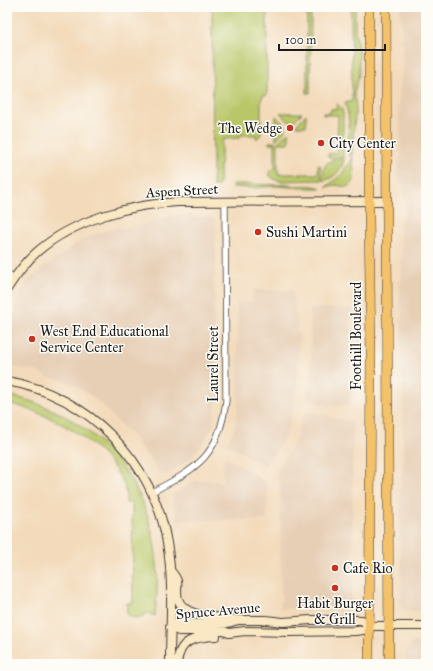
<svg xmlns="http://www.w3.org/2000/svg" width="433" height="671" viewBox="0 0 433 671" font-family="'IM FELL Great Primer',serif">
<rect width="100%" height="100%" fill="#fdfcf7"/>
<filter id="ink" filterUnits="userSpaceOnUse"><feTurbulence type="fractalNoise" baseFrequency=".025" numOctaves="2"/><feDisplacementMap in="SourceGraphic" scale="8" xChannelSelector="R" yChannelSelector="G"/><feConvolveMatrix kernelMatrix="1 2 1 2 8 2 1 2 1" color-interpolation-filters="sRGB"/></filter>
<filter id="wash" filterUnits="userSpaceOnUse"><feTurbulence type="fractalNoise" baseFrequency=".012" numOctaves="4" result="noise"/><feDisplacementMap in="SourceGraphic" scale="16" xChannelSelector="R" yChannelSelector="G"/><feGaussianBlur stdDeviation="0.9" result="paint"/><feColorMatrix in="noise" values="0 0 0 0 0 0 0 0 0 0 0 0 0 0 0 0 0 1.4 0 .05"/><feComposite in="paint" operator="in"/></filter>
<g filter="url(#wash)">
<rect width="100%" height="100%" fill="#f3daba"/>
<path fill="#e7cfb6" d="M400,7H426V611H406L401,608L399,604L401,595L400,496L403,456V391L401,362L402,309L400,302V282L402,276V242L400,239V221L405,215L404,186L397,176V172L401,156L400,127L398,108L403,59L402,23Z
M186,215L198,217L210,216L214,219L216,223V261L214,281L215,302L214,314L216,402L213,426L204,443L190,459L168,474H162L158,471L142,449L128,432L114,418L106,408L96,399L76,386L66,381L50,378L38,372L16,367L9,368L7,366V333L14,316L18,302L23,289L29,279L70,248L85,238L110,229L137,226L171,216Z
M253,290H292L295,306L299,336L298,379L293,411L288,428L282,442L265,466L227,444L234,430L238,409L237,303L253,302Z
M311,308H351V406H328L309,400L307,396L311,371L310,312Z
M308,411L341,420L353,421L352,604L348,608L281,609L280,487V482L277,480V471L295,441L304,414Z
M225,457L267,482V520H178L172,501L174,493L194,481H223V459Z
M413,643H426V664H406L405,651Z"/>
<path fill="#b9c769" stroke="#6a7242" d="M212,7H267V95L263,96L261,100V134L258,138H256V135H240V138L224,139L222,142L219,184L218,186H213Z
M351,7H356L355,13V32L359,53V74L354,93L356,107L352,146L354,180L351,185L347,187L335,185L326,187L341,175L347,166L351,162V155H349C349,149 347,145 348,140C350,128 349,114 345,103L352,101Z
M307,12H311L310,93H307Z
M337,104L341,108L343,113V156L344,157L331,158L328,157V154L337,153L338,115H323V113H330L331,109H337Z
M280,113H302L294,121H288Z
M306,114V126H297V124Z
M276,116L285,125V131L276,140Z
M287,133H289V143H280L278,142Z
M269,142H276L278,144V174H316L318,173V165H320L321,167V181L320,180L279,181L274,179L270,176V170L275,169V144H269Z
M344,159C342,171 334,178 323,181C323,164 326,159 344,159Z
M232,184L293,185L294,186C305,185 313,185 321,188H303L277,186L253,188L231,187Z
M7,395C89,412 146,471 156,555C159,575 157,596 155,616L147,613L141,618C127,618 126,616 127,603H133L132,503H126C126,497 126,490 124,485C105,442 50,413 7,403Z"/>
</g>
<g filter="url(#ink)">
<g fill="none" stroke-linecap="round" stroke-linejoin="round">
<defs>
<path id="street" d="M7,273L14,278
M152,492C198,468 219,456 226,401L225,202"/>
<path id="secondary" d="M7,289C16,275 25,262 38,251C74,220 131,204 178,202L387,201
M7,381C88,395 154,461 167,543C174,582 170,624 170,664
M170,570C172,573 176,577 177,581C178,587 176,593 178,599C184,619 220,616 237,620
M170,627L179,631H224L229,633L245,631L289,632L356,631L363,630L369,626H426
M170,627L178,624L228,623L238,620H266L283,622L311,620H362L369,626
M177,664C179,640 194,637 216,636"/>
<path id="primary" d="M369,7V217L371,352L369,664
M386,7L389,664"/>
</defs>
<use href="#street" stroke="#3c3834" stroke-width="7"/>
<use href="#secondary" stroke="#3c3834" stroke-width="10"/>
<use href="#primary" stroke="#3c3834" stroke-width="10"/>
<use href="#street" stroke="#fff" stroke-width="5.5"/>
<use href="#secondary" stroke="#fae7c3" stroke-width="8"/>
<use href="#primary" stroke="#f3c26a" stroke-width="9"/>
</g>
</g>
<g fill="#c8321e" stroke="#fdfcf7" stroke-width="1.5">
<circle cx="290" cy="128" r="4"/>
<circle cx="321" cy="143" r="4"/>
<circle cx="258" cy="232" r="4"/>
<circle cx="32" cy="339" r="4"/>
<circle cx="335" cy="568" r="4"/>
<circle cx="335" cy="588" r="4"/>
</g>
<g text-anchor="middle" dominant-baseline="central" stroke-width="3" stroke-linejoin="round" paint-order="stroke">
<g font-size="14" fill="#1c1c1c" stroke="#fdfcf7" text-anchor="start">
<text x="282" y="128" text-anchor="end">The Wedge</text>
<text x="329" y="143">City Center</text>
<text x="266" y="232">Sushi Martini</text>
<text x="40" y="331">West End Educational<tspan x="40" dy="16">Service Center</tspan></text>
<text x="343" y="568">Cafe Rio</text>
<text x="335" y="603" text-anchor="middle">Habit Burger<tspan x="335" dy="16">&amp; Grill</tspan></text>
</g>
<g font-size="14" fill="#1c1c1c" stroke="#fdfcf7">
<text transform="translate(182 191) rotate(-3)">Aspen Street</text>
<text transform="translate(356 336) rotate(-90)">Foothill Boulevard</text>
<text transform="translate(213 364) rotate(-90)">Laurel Street</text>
<text transform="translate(218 611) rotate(-5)">Spruce Avenue</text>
</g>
</g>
<rect width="433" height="671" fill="none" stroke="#fdfcf7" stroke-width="24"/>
<path d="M279 44v6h106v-6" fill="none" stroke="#1c1c1c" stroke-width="2"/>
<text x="285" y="44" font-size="12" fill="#1c1c1c" stroke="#fdfcf7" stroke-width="3" paint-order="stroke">100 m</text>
</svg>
